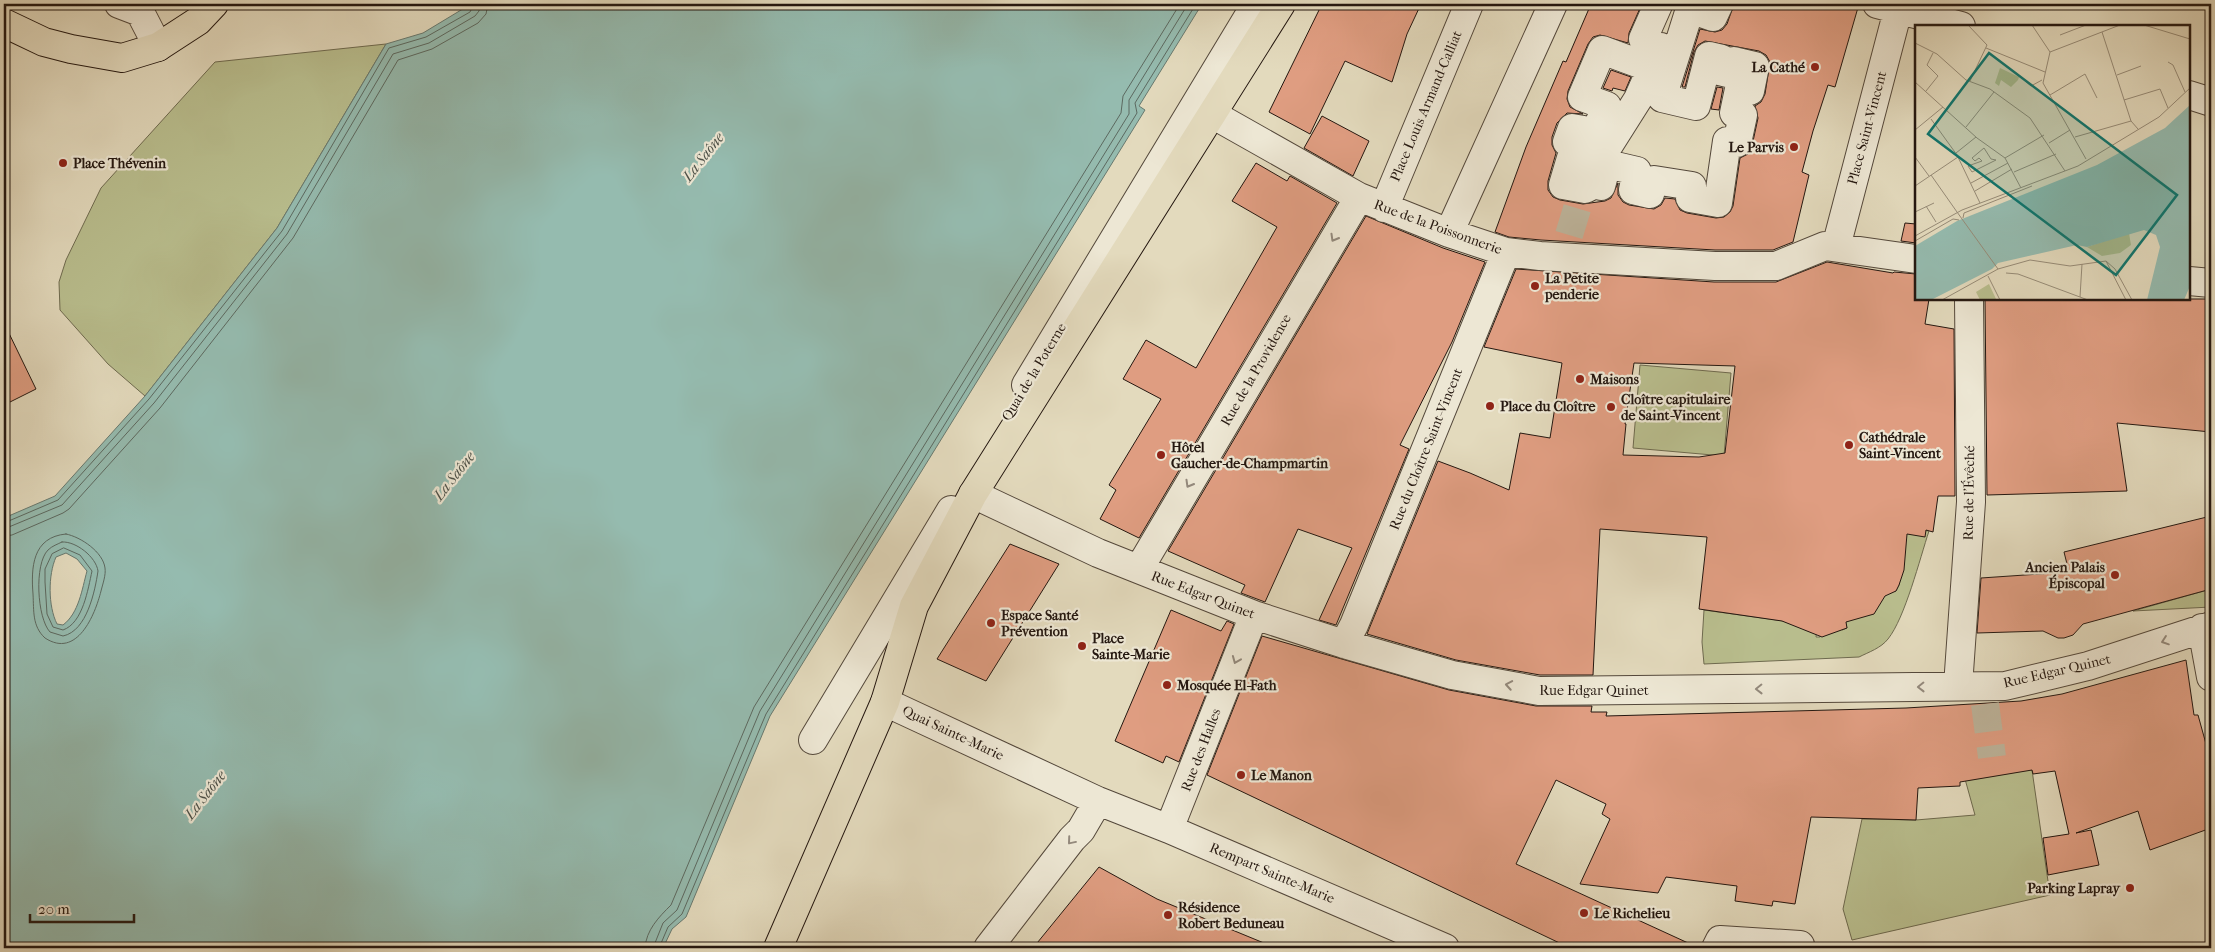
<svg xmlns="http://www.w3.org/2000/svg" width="2215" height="952" viewBox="0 0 2215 952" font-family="'IM FELL French Canon',serif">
<rect width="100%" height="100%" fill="#e3dabd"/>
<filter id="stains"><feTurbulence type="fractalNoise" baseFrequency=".004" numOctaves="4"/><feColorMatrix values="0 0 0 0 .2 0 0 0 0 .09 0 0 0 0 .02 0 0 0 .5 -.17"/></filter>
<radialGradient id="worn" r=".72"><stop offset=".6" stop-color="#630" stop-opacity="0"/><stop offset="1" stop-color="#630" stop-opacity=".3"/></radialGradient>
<path fill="#b9be8e" stroke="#6e6a4f" d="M386,44L277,228L145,396L108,364L60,310L59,282L66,260L101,188L215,62Z
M1640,365L1731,373L1724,456L1633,448Z
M1898,527L1929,531C1920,558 1905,618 1888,639C1881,648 1869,652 1859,657L1704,664L1702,642L1704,610L1784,621L1818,620L1816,637H1820L1823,621L1838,619L1842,630L1847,628L1844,617L1884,593L1896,591L1899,585Z
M2211,589V607L2133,611Z
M1960,761L2032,770L2050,895L1852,940L1843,909L1862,819L1916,820L1975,815Z"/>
<path fill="#95bbaf" stroke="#68796f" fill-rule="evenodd" d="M471,4H1202L1139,106L1145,110L770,716L686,917L672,929L663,948H4V518L55,496L145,396L277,228L386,44L423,33ZM66,553L77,559L87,571C82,589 79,613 63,625L57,624C48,606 48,575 56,557Z"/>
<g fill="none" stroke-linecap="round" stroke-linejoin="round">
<path stroke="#5c6960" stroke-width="1" d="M4,523L58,500L149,399L282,231L389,48L426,37L470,12L474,4
M4,529L62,505L154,403L287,234L393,54L429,43L475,16L479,11L480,4
M66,534C81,537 103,552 105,568C106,575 103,583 101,591C95,615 77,659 45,638C32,626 34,611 33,594C31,568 32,537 66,534Z
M4,536L12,535L63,513L69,509L160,408L293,238L398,60L432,49L478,23L486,14L488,4
M62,542C76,541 96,557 98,571C95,591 87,631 63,636L50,632C37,618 34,564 48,550C52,546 58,544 62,542Z
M64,548L80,555L92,571C88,589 83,623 63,630L53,627L47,614L45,582V569L52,554Z
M645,948C646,930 659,917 671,905L754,707L1121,113L1123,96L1180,4
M653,948L663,923L677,910L760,711L1129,114V100L1188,4
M659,948L668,927L682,914L766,714L1137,113L1135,103L1196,4"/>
</g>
<path fill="#df9d81" stroke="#241710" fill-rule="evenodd" d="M1322,4H1421L1407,34L1392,82L1345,61L1310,134L1269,112Z
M1591,4H1641V6L1629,33L1628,43L1600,35L1593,37L1588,44L1568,91L1567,99L1570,107L1583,114L1567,113L1557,123L1552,137V145L1556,153L1548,181V190L1553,197L1560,200L1583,204L1605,201L1611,198L1618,183V195L1623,202L1629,205L1654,209L1661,205L1665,198L1675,199L1680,210L1687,213L1716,218L1724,217L1730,212L1733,206L1740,158L1748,154L1752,146L1758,118L1755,106L1761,102L1765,94L1770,62L1766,55L1759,51L1705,41L1698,45L1694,52L1685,87H1682L1700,29L1715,32L1722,30L1727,24L1734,4H1859L1835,87L1828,85L1813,131L1802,172L1809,175L1793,242L1773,250H1715L1541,240L1509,237L1495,232L1526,147L1563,61L1566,62Z
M1611,70L1631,77L1625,91L1613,88L1612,91L1603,88Z
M1717,87L1723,88L1719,110L1711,109Z
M1322,116L1369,141L1353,176L1304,148Z
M1256,163L1287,181L1290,176L1337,203L1139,538L1100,519L1116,490L1109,485L1161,399L1123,379L1146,340L1196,368L1277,227L1232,201Z
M1366,216L1443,248L1485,262L1452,342L1400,445L1409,449L1336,625L1319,620L1352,548L1298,529L1265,602L1241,593L1245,585L1168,551Z
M1905,223L1916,224V243L1901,241Z
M1827,262L1893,273L1894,272L1916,274V299H1929L1925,324L1954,329L1955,496H1938L1933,532L1926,530L1925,537L1907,534L1904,570L1899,585L1896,591L1885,596L1874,614L1846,622L1847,628L1822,637L1782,621L1699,609L1707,537L1600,529L1593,675H1540L1456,660L1367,634L1438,461L1470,473L1509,490L1520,433L1550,438L1562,363L1484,347L1516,269L1714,282H1776ZM1634,363L1735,366L1725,453L1699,457L1623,455L1626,424H1625Z
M1985,299H2211V432L2117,423L2127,491L1987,495Z
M4,323L36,389L4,405Z
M2211,516V589L2083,624L2073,635L2064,638H2058L2043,631L1977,633L1981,578L2069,572L2064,552Z
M1010,544L1059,564L986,681L937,659Z
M1171,610L1221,631L1227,621L1234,624L1179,762L1166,756L1163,763L1115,741Z
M1262,636L1449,690L1536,706H1592L1591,712H1607L1606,716L1906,708L2021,701L2062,694L2186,660L2194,715H2198L2211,762V828L2150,850L2138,811L2076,833L2091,830L2099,865L2048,875L2043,838L2069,834L2055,771L2033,774L2032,770L1960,782V786L1918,788L1916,820L1811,817L1795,904L1773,901L1772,906L1735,901L1737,886L1666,877L1658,893L1580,884L1610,819L1602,814L1606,804L1556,780L1516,864L1699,948H1570L1207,775Z
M1099,867L1157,899L1276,948H1033Z"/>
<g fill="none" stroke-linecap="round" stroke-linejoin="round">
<path stroke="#bdb39a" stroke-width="28" stroke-dasharray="28 14" stroke-linecap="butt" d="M1569,235L1583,189
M1985,704L1992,757"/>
<defs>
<path id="minor" d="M119,4L140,12L158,47
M1656,4L1658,5L1643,39L1650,42L1640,64L1602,50L1582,97L1607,106L1595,132L1572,128L1567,142L1586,148L1590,152L1588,159L1582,161L1571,158L1563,185L1585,189L1595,184L1601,186L1607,164L1637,171L1633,190L1650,194L1654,180L1692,186L1690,198L1718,203L1727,141L1737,143L1743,115L1734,113L1739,89L1750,91L1755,66L1734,61L1731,74L1719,71L1722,59L1709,56L1696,106L1662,98L1690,9L1713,17L1719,4
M1877,4L1961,26
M2189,95L2211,102
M1212,114L1359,197L1449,233L1506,252L1540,256L1715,266H1776L1825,246L1916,259
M1595,167L1638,99L1661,47
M1384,208L1469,4
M1449,233L1553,4
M1836,247L1898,10
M2189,281L2211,283
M1026,385L1256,4
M973,494L1098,553L1254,615L1344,644L1452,675L1539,691L2005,686L2088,666L2211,626
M1139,569L1359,197
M2202,628L2211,677
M1344,644L1354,625L1506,252
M1958,686L1971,502L1969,299
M885,702L1098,801L1169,829L1445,948
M813,740L951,510
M1169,829L1254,615
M988,948L1072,839L1081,830L1098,801
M1716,948L1720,940L1800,945"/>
<path id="major" d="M4,23L44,42L71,49L122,58L158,47L198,21L214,4
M778,948L885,702L914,606L973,494L1281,4"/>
</defs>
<use href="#minor" stroke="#54483b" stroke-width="30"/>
<use href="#major" stroke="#241710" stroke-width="30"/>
<use href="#minor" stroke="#ede7d4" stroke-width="28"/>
<use href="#major" stroke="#e3dabd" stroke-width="28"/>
</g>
<defs><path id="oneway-chevron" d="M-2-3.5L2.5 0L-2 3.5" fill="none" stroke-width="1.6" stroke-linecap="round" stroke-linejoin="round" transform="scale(1.25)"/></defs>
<g stroke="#93897c">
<use href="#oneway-chevron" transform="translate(1334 238) rotate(120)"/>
<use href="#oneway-chevron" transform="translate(1189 484) rotate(120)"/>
<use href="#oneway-chevron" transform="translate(2165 641) rotate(161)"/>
<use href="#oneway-chevron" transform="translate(1236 660) rotate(112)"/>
<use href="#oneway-chevron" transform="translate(1509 685) rotate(-170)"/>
<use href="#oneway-chevron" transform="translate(1921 687) rotate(179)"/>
<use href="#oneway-chevron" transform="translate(1759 689) rotate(179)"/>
<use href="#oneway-chevron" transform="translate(1071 841) rotate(130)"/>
</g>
<g fill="#8f2418" stroke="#ede7d4" stroke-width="2">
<circle cx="1815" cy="67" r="5"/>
<circle cx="1794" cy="147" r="5"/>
<circle cx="63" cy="163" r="5"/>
<circle cx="1535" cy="286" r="5"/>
<circle cx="1580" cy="379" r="5"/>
<circle cx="1490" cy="406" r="5"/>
<circle cx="1611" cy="407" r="5"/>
<circle cx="1849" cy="445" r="5"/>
<circle cx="1161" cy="455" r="5"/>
<circle cx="2115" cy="575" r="5"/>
<circle cx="991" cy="623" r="5"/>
<circle cx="1082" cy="646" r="5"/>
<circle cx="1167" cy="685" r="5"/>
<circle cx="1241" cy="775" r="5"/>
<circle cx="2130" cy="888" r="5"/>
<circle cx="1584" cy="913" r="5"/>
<circle cx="1168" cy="915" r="5"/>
</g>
<g text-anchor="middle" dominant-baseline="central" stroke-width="4.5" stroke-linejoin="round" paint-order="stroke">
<g font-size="14" font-weight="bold" fill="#241710" stroke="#ede7d4" text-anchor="start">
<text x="1805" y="67" text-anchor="end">La Cathé</text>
<text x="1784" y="147" text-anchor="end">Le Parvis</text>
<text x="73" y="163">Place Thévenin</text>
<text x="1545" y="278">La Petite<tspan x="1545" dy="16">penderie</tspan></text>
<text x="1590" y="379">Maisons</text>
<text x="1621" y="399">Cloître capitulaire<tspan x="1621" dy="16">de Saint-Vincent</tspan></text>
<text x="1500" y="406">Place du Cloître</text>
<text x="1859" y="437">Cathédrale<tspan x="1859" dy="16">Saint-Vincent</tspan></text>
<text x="1171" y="447">Hôtel<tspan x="1171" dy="16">Gaucher-de-Champmartin</tspan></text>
<text x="2105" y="567" text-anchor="end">Ancien Palais<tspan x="2105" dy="16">Épiscopal</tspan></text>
<text x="1001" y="615">Espace Santé<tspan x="1001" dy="16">Prévention</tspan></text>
<text x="1092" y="638">Place<tspan x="1092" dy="16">Sainte-Marie</tspan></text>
<text x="1177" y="685">Mosquée El-Fath</text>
<text x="1251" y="775">Le Manon</text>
<text x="2120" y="888" text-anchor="end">Parking Lapray</text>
<text x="1178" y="907">Résidence<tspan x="1178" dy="16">Robert Beduneau</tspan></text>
<text x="1594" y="913">Le Richelieu</text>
</g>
<g font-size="14" fill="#241710" stroke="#ede7d4">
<text transform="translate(1426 106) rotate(-67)">Place Louis Armand-Calliat</text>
<text transform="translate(1867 128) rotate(-75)">Place Saint-Vincent</text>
<text transform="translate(1438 227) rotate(20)">Rue de la Poissonnerie</text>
<text transform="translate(1256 370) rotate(-60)">Rue de la Providence</text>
<text transform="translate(1034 372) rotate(-59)">Quai de la Poterne</text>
<text transform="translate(1426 449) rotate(-68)">Rue du Cloître Saint-Vincent</text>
<text transform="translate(1969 493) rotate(-89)">Rue de l'Évêché</text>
<text transform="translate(1203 595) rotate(21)">Rue Edgar Quinet</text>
<text transform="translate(2057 671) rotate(-13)">Rue Edgar Quinet</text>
<text x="1594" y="690">Rue Edgar Quinet</text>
<text transform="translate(953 733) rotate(25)">Quai Sainte-Marie</text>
<text transform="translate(1201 750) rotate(-69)">Rue des Halles</text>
<text transform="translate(1272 873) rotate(23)">Rempart Sainte-Marie</text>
</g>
<g font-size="15" font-style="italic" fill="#4c5048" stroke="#ede7d4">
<text transform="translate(703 157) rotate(-52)">La Saône</text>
<text transform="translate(454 476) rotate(-52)">La Saône</text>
<text transform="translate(205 795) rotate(-52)">La Saône</text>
</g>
</g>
<g transform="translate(1915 25)">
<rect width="275" height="275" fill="#e3dabd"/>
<path d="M85,43L104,52L103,55L96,62L86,55L84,61L80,58ZM214,208L216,220L205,228L187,231L172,222ZM74,259L81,274L65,275L61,267Z" fill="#b9be8e"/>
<path d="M275,80V261L269,275H232L245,222L241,210L229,205L172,222L162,220L83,238L77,244L16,275H0V221L42,196L182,140L250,103Z" fill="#95bbaf"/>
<path fill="none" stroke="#978c78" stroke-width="1" d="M53,0L72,20L55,56M117,0L135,27M229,0L275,14M187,7L216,96L223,104M145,10L171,0M0,18L22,29L51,55L75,64L115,93L150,146M71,23L130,47M135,27L128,58L171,134M135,27L205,0M253,37L258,40L270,67M202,50L226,41M109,55L116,61L127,55M0,57L62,113L90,133L106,163M11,66L23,51L12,40L18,28M135,70L170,49L182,73M209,75L245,64L253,83M16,94L42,130L65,178M51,102L79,67M0,105L28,82M160,112L216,96M134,118L155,105M69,123L76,134L81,135L57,147L53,141L67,136L64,133L60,136L57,133ZM41,128L61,112M0,132L14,151M90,133L129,110M99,147L141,129M16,150L42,187M56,158L93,138M0,161L43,132M60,166L97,144M11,181L21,197M0,187L19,178M42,187L83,244L115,235L155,241L191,236L200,244L217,275M48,193L49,188L117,161M0,211L47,185L163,141L244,92L275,63M0,216L38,194L44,195M191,236L211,275M91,248L103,249L173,275M73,251L85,275M165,272L167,239M27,275L83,244"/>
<path fill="#0f766e" fill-opacity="0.15" stroke="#0f766e" stroke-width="2.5" d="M74,28L262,170L201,250L13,109Z"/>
<rect width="275" height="275" fill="none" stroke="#241710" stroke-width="2.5"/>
</g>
<rect width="2215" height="952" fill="none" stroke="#e3dabd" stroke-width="20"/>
<rect x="5" y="5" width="2205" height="942" fill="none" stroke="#241710" stroke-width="2.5"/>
<rect x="10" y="10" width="2195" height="932" fill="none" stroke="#241710"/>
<path d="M30 914v8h104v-8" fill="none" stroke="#241710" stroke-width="2.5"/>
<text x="38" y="914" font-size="15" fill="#241710" stroke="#ede7d4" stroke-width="4" paint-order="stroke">20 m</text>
<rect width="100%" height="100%" filter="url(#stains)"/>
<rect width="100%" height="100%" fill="url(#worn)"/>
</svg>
